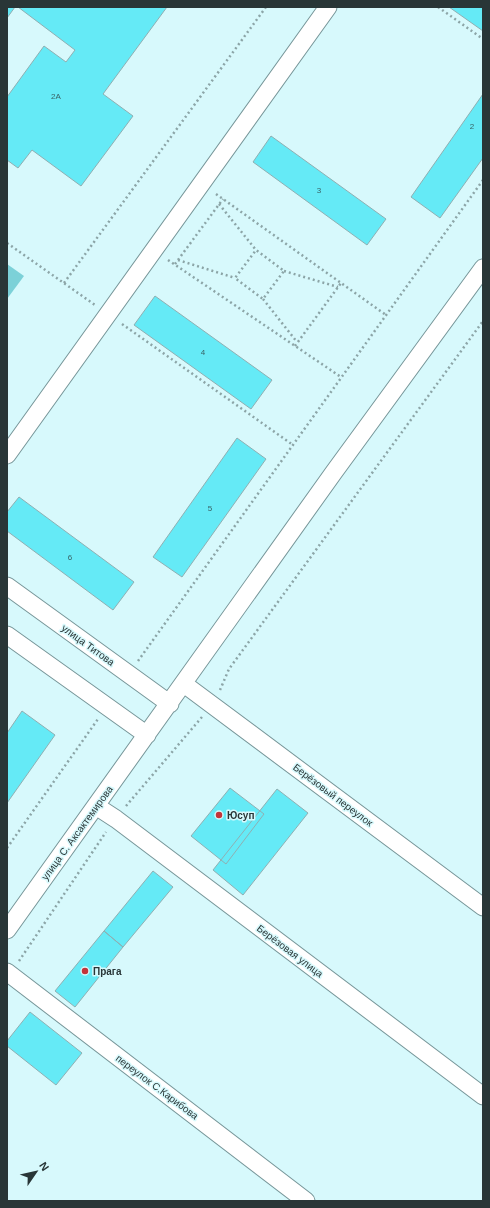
<svg xmlns="http://www.w3.org/2000/svg" width="490" height="1208" viewBox="0 0 490 1208" font-family="Arial,sans-serif">
<rect width="100%" height="100%" fill="#d7f9fc"/>
<path fill="#7cd1d8" d="M7,264L24,276L7,299Z"/>
<path fill="#65eaf6" stroke="#8fafb2" d="M7,7H15L7,18Z
M18,7H167L103,94L133,116L81,186L32,150L18,168L7,160V97L44,46L66,62L75,50Z
M449,7H483V31Z
M483,94V158L440,218L411,197Z
M271,136L386,219L367,245L253,162Z
M155,296L272,380L251,409L134,325Z
M237,438L266,459L182,577L153,557Z
M19,497L134,582L113,610L7,531V512Z
M22,711L55,735L7,803V733Z
M230,788L264,814L226,864L191,836Z
M277,789L308,813L243,895L213,870Z
M153,871L173,887L123,947L104,931Z
M104,931L123,947L75,1007L55,991Z
M30,1012L82,1053L56,1085L7,1046V1041Z"/>
<g fill="none" stroke-linecap="round" stroke-linejoin="round">
<defs>
<path id="minor" d="M7,455L328,7
M7,586L170,704
M7,635L147,735
M184,684L483,907
M96,806L116,819L483,1096
M7,930L334,472L483,268
M7,972L306,1201"/>
</defs>
<use href="#minor" stroke="#779699" stroke-width="19"/>
<path stroke="#8ca5a7" stroke-width="2.5" stroke-dasharray="2 3" stroke-linecap="butt" d="M438,7L483,39
M216,194L386,315
M219,204L256,250L284,271L263,299L235,278L256,250
M7,243L95,305
M168,260L341,377
M178,260L235,278
M175,264L223,199
M284,271L338,287
M64,283L266,7
M263,299L297,342
M122,324L293,445
M295,346L341,283
M138,661L483,180
M220,690L229,669L483,321
M126,806L202,717
M7,848L98,719
M19,961L106,832"/>
<use href="#minor" stroke="#fff" stroke-width="17"/>
</g>
<g fill="#c33339" stroke="#d7f9fc" stroke-width="1.5">
<circle cx="219" cy="815" r="4"/>
<circle cx="85" cy="971" r="4"/>
</g>
<g text-anchor="middle" dominant-baseline="central" stroke-width="3" stroke-linejoin="round" paint-order="stroke">
<g font-size="8" fill="#386367">
<text x="56" y="96">2А</text>
<text x="472" y="126">2</text>
<text x="319" y="190">3</text>
<text x="203" y="352">4</text>
<text x="210" y="508">5</text>
<text x="70" y="557">6</text>
</g>
<g font-size="10" fill="#293637" stroke="#d7f9fc">
<text transform="translate(88 645) rotate(36)">улица Титова</text>
<text transform="translate(333 795) rotate(37)">Берёзовый переулок</text>
<text transform="translate(77 833) rotate(-54)">улица С. Аксактемирова</text>
<text transform="translate(290 951) rotate(37)">Берёзовая улица</text>
<text transform="translate(157 1087) rotate(37)">переулок С.Карибова</text>
</g>
<g font-size="10" font-weight="bold" fill="#293637" stroke="#d7f9fc" text-anchor="start">
<text x="227" y="815">Юсуп</text>
<text x="93" y="971">Прага</text>
</g>
</g>
<rect width="490" height="1208" fill="none" stroke="#293637" stroke-width="16"/>
<g transform="translate(36 1172) rotate(56)" stroke="#d7f9fc" stroke-width="3" paint-order="stroke">
<path d="M0-3L7 15L0 10L-7 15Z" fill="#293637"/>
<text y="-6" font-size="11" font-weight="bold" text-anchor="middle" fill="#293637">N</text>
</g>
</svg>
